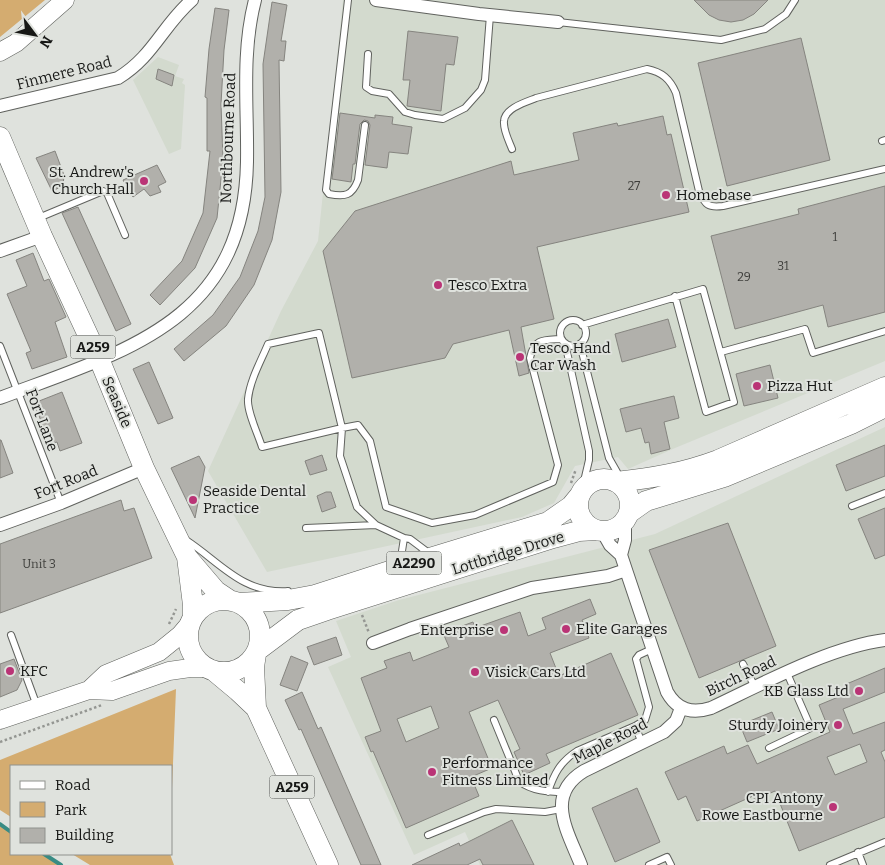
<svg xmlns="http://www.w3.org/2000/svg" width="885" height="865" viewBox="0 0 885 865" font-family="Bitter,serif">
<rect width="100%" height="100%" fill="#dfe2dd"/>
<path fill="#d3dace" d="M343,0H885V361L675,448L628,469L618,457L575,466L554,503L522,517L267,572L208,471L281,311L318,241Z
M158,57L179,65L175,76L184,79L182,83L185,85L181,149L169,154L133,80Z
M885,427V865H480L465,832L414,855L328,667L351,657L336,621L399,600L655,534Z"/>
<path fill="#d4ac70" d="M0,0H45L0,37Z
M176,689L171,813V766H11V817L0,810V760Z
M0,824L11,832V854H44L61,865H0Z
M72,854H170L174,865H90Z"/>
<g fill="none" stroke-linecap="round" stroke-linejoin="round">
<path stroke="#398c84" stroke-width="4" d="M0,824L11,832
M44,854L61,865"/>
</g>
<path fill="#b1b0ab" stroke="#85847f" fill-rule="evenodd" d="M694,0H768L754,14L743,20L731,22L719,20L709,15Z
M272,2L287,5L281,41H286L284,61L279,60L281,192L272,240L254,285L226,326L184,361L174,349L213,315L240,277L258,231L265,197L263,64Z
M215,8L229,10L224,50L221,104L223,160L217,218L195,268L160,305L150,295L182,261L203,213L210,151H207V98L205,97L209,49Z
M408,31L458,37L454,65L446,64L441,111L407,106L410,80H403Z
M801,38L830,160L727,186L698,63Z
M158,69L174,75L172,86L156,79Z
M340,113L375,118V115L393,117L392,124L412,127L408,154L389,152L387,168L365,165L370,125L368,121L364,120L360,124L355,164H353L351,182L332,179Z
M663,116L667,135L671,134L689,212L537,247L554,319L521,327L529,373L519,376L509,330L453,344L445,358L352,378L323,251L355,211L511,161L514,175L579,160L573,133L617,123L618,126Z
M55,151L64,175L63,186L52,191L36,158Z
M157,165L166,182L158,186L161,192L150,196L144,189L133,197L123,180Z
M885,186V312L828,327L823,305L735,329L711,236L799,214L798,209Z
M78,207L131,324L116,331L62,213Z
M33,253L44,281L49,279L66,317L55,322L67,357L32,369L26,353L31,351L7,294L27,286L16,260Z
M668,319L676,347L622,362L615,334Z
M149,362L173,418L158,424L133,369Z
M770,365L778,398L744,406L736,374Z
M62,392L82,443L60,451L57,442L50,444L34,403Z
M674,396L679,418L664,422L670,449L651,454L649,442L645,443L641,428L626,432L620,409Z
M0,440H1L13,473L0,478Z
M885,445V476L846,491L836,465Z
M322,455L327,470L310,475L305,461Z
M199,456L205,467L195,518L171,468Z
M326,492H331L336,507L322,512L317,496Z
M121,500L124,511L134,508L152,558L0,613V544Z
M885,508V555L875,559L858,519Z
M728,523L776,646L699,678L649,550Z
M590,599L596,614L582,620L589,638L550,653L559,676L611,653L638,715L546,754L550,763L524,775L514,752L520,749L498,700L469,712L492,768L471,777L479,796L406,828L373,751L371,752L365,737L381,731L361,678L387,668L384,661L410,652L413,661L449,647L443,633L473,622L475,628L520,612L528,636L546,629L542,618ZM431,706L439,728L406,742L397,719Z
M336,637L342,655L314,665L307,647Z
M291,656L308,663L297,691L280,685Z
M14,659L22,680L17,690L0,697V664Z
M885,668V692L843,709L853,734L885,722V750L881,752L885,762V817L799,851L775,791L755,800L753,796L697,821L686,796L678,800L665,772L724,746L727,754L748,745L757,764L830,732L819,705L848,693L844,685ZM860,744L867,762L835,775L827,757Z
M302,692L318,729L321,727L381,865H361L301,729L299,730L285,700Z
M772,712L779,729L747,742L740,725Z
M637,788L660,842L615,862L592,808Z
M512,820L534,865H483L480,859L467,865H412L459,843L460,846Z"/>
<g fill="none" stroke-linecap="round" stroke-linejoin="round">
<defs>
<path id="lane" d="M348,0L326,190L329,194C345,197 352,196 358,180L365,125
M558,22L721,40L765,29L786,14L795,0
M368,54L366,87L372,91L389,94L405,112L415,115L443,119L465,108L481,90L485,80L490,15
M882,141L885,140
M512,149C509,141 503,130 504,121C505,108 526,102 536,98L647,69C662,72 670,79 676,93L699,191C705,205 708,208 723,206L885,169
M36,219L103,191L107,193L125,235
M560 333a13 13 0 1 1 26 0a13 13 0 1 1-26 0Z
M582,325L703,289L734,402L706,412L675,296
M319,333L342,428L262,447C258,434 247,412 248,399C250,380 261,361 268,344Z
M565,343L589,451V460L582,490
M580,344L609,458L617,472L613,478
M0,346L61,503
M721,352L805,329L813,353L885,331
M852,506L885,493
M306,528L376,525
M186,540C220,562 242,594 288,591
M430,554L410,539L404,538L376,525L357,507L340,456L342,428L358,425L370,441L386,507L432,523L475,515L553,482L558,465L530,358C534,338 544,340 561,339
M400,564L404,538
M11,635L37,706
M743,664L755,687
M494,720L519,781C532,791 548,792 564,792
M635,726L642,743
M769,748L811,728L787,673
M548,792C554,774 560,762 577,751L635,726L645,720L649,707L636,659L639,655L652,649
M428,835L484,812L496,809L545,812L561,809
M858,852L863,865
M649,865L667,857L671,865
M830,865L885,842"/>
<path id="street" d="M376,0L479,14L558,22
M0,106L118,78C153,57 163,25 192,0
M0,251L42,236
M0,398C125,351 244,322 247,162C248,108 241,54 255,0
M625,521V540L621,555L626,570L667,692C677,710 692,714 711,708C762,684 830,647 885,640
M0,525L61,503L144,468
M602,531L610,545L621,555
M373,643L410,629L532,588L608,576L626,570
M581,865C568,832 544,795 584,771L664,732L676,721L681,708"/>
<path id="secondary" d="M0,52L16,43L65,0
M89,690L106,674L159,652L180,635L191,622
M0,720L89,690L112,691L169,671L190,668H207"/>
<path id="primary" d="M0,137L42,236L100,361L144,468L187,557L216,591L231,601
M578 505a26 26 0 1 1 52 0a26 26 0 1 1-52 0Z
M616,482C653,478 683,473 718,460L885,387
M629,513L646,501L724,477L851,424L885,407
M187,557L193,605V617
M188 636a36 36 0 1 1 72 0a36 36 0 1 1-72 0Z
M239,603L288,600L315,595L433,557L548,522L571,506L580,495
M258,650L298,620L327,610L553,538L579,531L596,530
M256,654L254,667L256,708
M214,671L238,691L256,708L328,865"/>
</defs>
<use href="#lane" stroke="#60625e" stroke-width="8"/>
<use href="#street" stroke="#60625e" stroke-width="14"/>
<use href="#secondary" stroke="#60625e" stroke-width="19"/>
<use href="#primary" stroke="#60625e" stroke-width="21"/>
<path stroke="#949692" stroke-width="2.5" stroke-dasharray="2.5 2.5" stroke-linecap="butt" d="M571,483L576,469
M362,615L369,633
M169,624L176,609
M0,742L102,705"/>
<use href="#lane" stroke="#fff" stroke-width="6"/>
<use href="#street" stroke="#fff" stroke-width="12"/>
<use href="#secondary" stroke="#fff" stroke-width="18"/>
<use href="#primary" stroke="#fff" stroke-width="20"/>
</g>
<g fill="#ba3476" stroke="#dfe2dd" stroke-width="2">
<circle cx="144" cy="181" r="5"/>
<circle cx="666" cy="195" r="5"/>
<circle cx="438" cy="285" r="5"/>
<circle cx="520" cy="357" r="5"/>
<circle cx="757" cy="386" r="5"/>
<circle cx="193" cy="500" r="5"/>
<circle cx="566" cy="629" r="5"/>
<circle cx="504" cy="630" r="5"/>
<circle cx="10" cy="671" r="5"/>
<circle cx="475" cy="672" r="5"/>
<circle cx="859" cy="691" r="5"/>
<circle cx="838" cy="725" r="5"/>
<circle cx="432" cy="772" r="5"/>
<circle cx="833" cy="807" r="5"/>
</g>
<g text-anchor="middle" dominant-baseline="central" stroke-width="4" stroke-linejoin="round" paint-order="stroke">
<g font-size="12" fill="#3e3e3b">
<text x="634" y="186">27</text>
<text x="835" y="237">1</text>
<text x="783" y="266">31</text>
<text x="744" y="277">29</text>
<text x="39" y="564">Unit 3</text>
</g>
<g fill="#dfe2dd" stroke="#535552" stroke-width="1">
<rect x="70.5" y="335.5" width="45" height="23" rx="4"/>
<rect x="386.5" y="551.5" width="55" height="23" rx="4"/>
<rect x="269.5" y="775.5" width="45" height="23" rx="4"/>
</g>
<g font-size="14" font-weight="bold" fill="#171816">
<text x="93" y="347">A259</text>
<text x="414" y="563">A2290</text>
<text x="292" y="787">A259</text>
</g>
<g font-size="15" fill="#171816" stroke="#dfe2dd">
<text transform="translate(64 73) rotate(-14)">Finmere Road</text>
<text transform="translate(228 138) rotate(-88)">Northbourne Road</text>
<text transform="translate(117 402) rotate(67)">Seaside</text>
<text transform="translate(42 420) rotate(69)">Fort Lane</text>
<text transform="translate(66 482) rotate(-22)">Fort Road</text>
<text transform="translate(508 553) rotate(-17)">Lottbridge Drove</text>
<text transform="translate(741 676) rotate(-25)">Birch Road</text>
<text transform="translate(610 741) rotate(-27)">Maple Road</text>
</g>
<g font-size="15" fill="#171816" stroke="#dfe2dd" text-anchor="start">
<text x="134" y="172" text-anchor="end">St. Andrew's<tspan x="134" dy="17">Church Hall</tspan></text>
<text x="676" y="195">Homebase</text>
<text x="448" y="285">Tesco Extra</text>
<text x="530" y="348">Tesco Hand<tspan x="530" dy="17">Car Wash</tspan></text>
<text x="767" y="386">Pizza Hut</text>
<text x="203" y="491">Seaside Dental<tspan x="203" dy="17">Practice</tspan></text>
<text x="576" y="629">Elite Garages</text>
<text x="494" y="630" text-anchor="end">Enterprise</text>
<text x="20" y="671">KFC</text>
<text x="485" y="672">Visick Cars Ltd</text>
<text x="849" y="691" text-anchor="end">KB Glass Ltd</text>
<text x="828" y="725" text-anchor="end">Sturdy Joinery</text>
<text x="442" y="763">Performance<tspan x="442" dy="17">Fitness Limited</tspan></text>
<text x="823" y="798" text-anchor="end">CPI Antony<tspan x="823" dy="17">Rowe Eastbourne</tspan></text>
</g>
</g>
<rect x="10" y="765" width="162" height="90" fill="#dfe2dd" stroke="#8f918d"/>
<rect x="20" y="781" width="25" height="8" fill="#ffffff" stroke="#8f918d"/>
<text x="55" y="790" font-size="15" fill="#171816">Road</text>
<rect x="20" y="802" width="25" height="15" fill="#d4ac70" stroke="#8f918d"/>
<text x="55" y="815" font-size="15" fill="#171816">Park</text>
<rect x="20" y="828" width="25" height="15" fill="#b1b0ab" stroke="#8f918d"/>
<text x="55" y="840" font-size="15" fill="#171816">Building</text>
<g transform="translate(35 35) rotate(122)" stroke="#dfe2dd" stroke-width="4" paint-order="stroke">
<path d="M0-4L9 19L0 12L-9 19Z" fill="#171816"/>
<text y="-8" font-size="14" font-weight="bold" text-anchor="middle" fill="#171816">N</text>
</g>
</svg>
